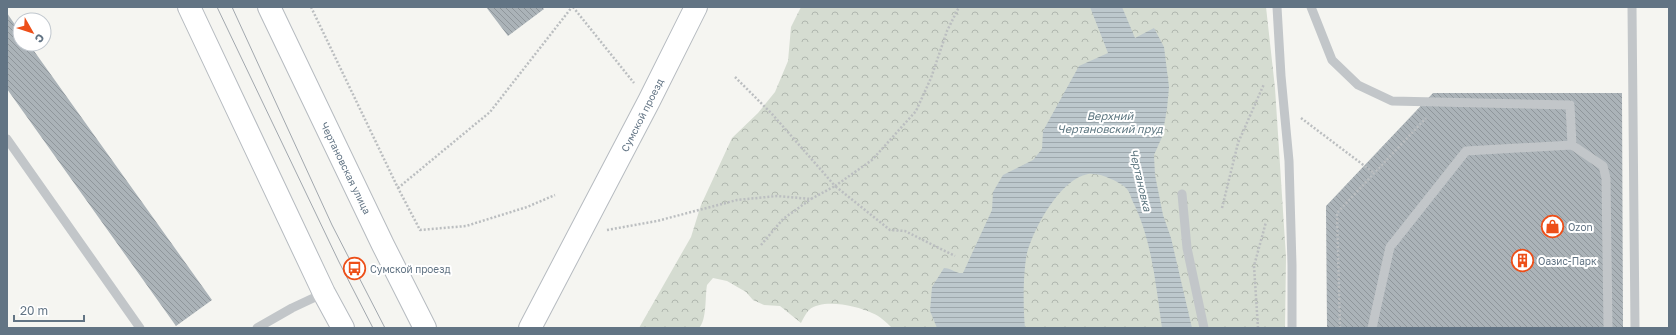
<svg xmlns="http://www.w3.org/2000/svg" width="1676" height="335" viewBox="0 0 1676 335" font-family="'Golos Text',sans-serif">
<defs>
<pattern id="forest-crowns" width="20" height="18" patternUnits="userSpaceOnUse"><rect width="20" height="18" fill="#d5dcd1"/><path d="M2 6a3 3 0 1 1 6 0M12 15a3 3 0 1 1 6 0" fill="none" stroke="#b0b7af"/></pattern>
<pattern id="water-rules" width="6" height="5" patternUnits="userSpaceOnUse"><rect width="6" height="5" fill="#bdc8cd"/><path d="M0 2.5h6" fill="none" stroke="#9da7ac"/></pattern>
<pattern id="building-back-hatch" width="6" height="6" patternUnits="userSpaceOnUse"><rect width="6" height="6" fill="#abb3b8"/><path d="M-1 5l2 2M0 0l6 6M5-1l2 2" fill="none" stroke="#8f969b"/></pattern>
</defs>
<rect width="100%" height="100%" fill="#f5f5f1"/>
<path fill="url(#forest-crowns)" d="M801,7H1266L1275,88L1286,257L1285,328H892C886,322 880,316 872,313C857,306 823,298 809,310C806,313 803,319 801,323L780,306L764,305L753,300L746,292L727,281L713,278L707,285C705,296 707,320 699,328H639L691,237L701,205L732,138L758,113L775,92L788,61L791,27Z"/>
<path fill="url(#water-rules)" d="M1090,7H1122L1135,38L1154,28L1164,47L1169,87L1167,109L1162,137L1154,155L1155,175L1163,215L1171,238L1192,328H1162C1156,286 1152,240 1133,202C1131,198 1130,192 1126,188C1123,185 1116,181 1111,179C1104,176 1096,173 1088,174C1060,179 1034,228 1027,253C1023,272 1023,308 1025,328H937L930,311L932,287L944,268C951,268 956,274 963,273L992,210L993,192L1003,175L1033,160L1042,149L1043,131L1079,66L1108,53Z"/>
<path fill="url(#building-back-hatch)" d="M486,7H542L544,9L508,36Z
M7,13L20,32V44H29L212,300L176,326L7,89Z
M1433,93H1622L1623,328H1327L1326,206Z"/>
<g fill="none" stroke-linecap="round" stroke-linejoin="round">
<defs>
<path id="secondary" d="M189,7L324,293L343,328
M269,7L383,245L425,328
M530,328L649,101L696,7"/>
</defs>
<use href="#secondary" stroke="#b6bbc0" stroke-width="24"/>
<path stroke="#bbbec0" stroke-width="2.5" stroke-dasharray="2 2" stroke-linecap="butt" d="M311,7L398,188L420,230L466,226L527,207L555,195
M573,7L634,83
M735,77L773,115L835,186L872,160L916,111L931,78L947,31L959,7
M1301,118L1374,173
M398,188L490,112L572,7
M1222,208L1238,143L1264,84
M607,230L657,221L737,200L777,196L811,199L835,186L890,230L905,231L955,256
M761,245L783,219L811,199
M1258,328L1254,266L1266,222
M1340,328L1337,213L1426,118"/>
<path stroke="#c2c6c9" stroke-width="9" d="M1277,7L1281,76L1289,161L1292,265V328
M1311,7L1332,60L1358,85L1392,101L1570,105L1572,145
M1632,7L1635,328
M7,139L140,328
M1182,194L1187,248L1204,328
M257,328L292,308L324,293
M1372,328L1390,247L1466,151L1572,145L1603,166L1606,178L1608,328"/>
<use href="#secondary" stroke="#fff" stroke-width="22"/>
<path stroke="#a2a8ae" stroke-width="1" d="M217,7L339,262L373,328
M232,7L332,225L385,328"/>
</g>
<defs>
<symbol id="shop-ring" viewBox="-11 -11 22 22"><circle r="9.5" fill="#fff" stroke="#ed4f19" stroke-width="1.5"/><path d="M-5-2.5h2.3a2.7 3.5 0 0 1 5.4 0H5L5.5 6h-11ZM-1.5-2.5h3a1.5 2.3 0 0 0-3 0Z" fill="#ed4f19"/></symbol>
<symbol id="building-ring" viewBox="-11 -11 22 22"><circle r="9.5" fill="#fff" stroke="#ed4f19" stroke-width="1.5"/><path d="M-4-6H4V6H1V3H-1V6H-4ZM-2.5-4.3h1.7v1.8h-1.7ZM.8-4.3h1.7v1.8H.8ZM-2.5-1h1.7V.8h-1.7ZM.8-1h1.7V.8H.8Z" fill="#ed4f19"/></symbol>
<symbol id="bus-ring" viewBox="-11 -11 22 22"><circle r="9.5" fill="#fff" stroke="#ed4f19" stroke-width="1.5"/><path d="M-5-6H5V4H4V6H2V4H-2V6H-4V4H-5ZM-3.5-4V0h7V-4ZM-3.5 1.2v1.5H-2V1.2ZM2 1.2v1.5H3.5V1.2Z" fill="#ed4f19"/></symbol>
</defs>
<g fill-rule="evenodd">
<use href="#shop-ring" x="1540" y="214" width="25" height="25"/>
<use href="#building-ring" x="1510" y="248" width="25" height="25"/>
<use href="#bus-ring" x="342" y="256" width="25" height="25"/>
</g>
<g text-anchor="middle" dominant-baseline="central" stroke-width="4" stroke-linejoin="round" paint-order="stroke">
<g font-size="10" fill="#627484" stroke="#fff">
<text transform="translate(642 115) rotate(-63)">Сумской проезд</text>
<text transform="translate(346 168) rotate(64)">Чертановская улица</text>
</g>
<g font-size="10" fill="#627484" stroke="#fff" text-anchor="start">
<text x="1568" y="227">Ozon</text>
<text x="1538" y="261">Оазис-Парк</text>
<text x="370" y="269">Сумской проезд</text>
</g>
<g font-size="11" font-style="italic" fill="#5e7781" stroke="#fff">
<text x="1110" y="115">Верхний<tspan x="1110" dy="13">Чертановский пруд</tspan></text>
<text transform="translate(1141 180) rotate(77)">Чертановка</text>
</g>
</g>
<rect width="1676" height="335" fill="none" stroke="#627484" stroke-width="16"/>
<g transform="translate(32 32) rotate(129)"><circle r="19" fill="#ffffff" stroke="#c0c7ce"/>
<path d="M0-3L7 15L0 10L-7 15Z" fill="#ed4f19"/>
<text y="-6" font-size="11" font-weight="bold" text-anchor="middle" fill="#627484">С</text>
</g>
<path d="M14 315v6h70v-6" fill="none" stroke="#627484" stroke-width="2"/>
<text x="20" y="315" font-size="12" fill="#627484" stroke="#ffffff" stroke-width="3" paint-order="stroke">20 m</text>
</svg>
